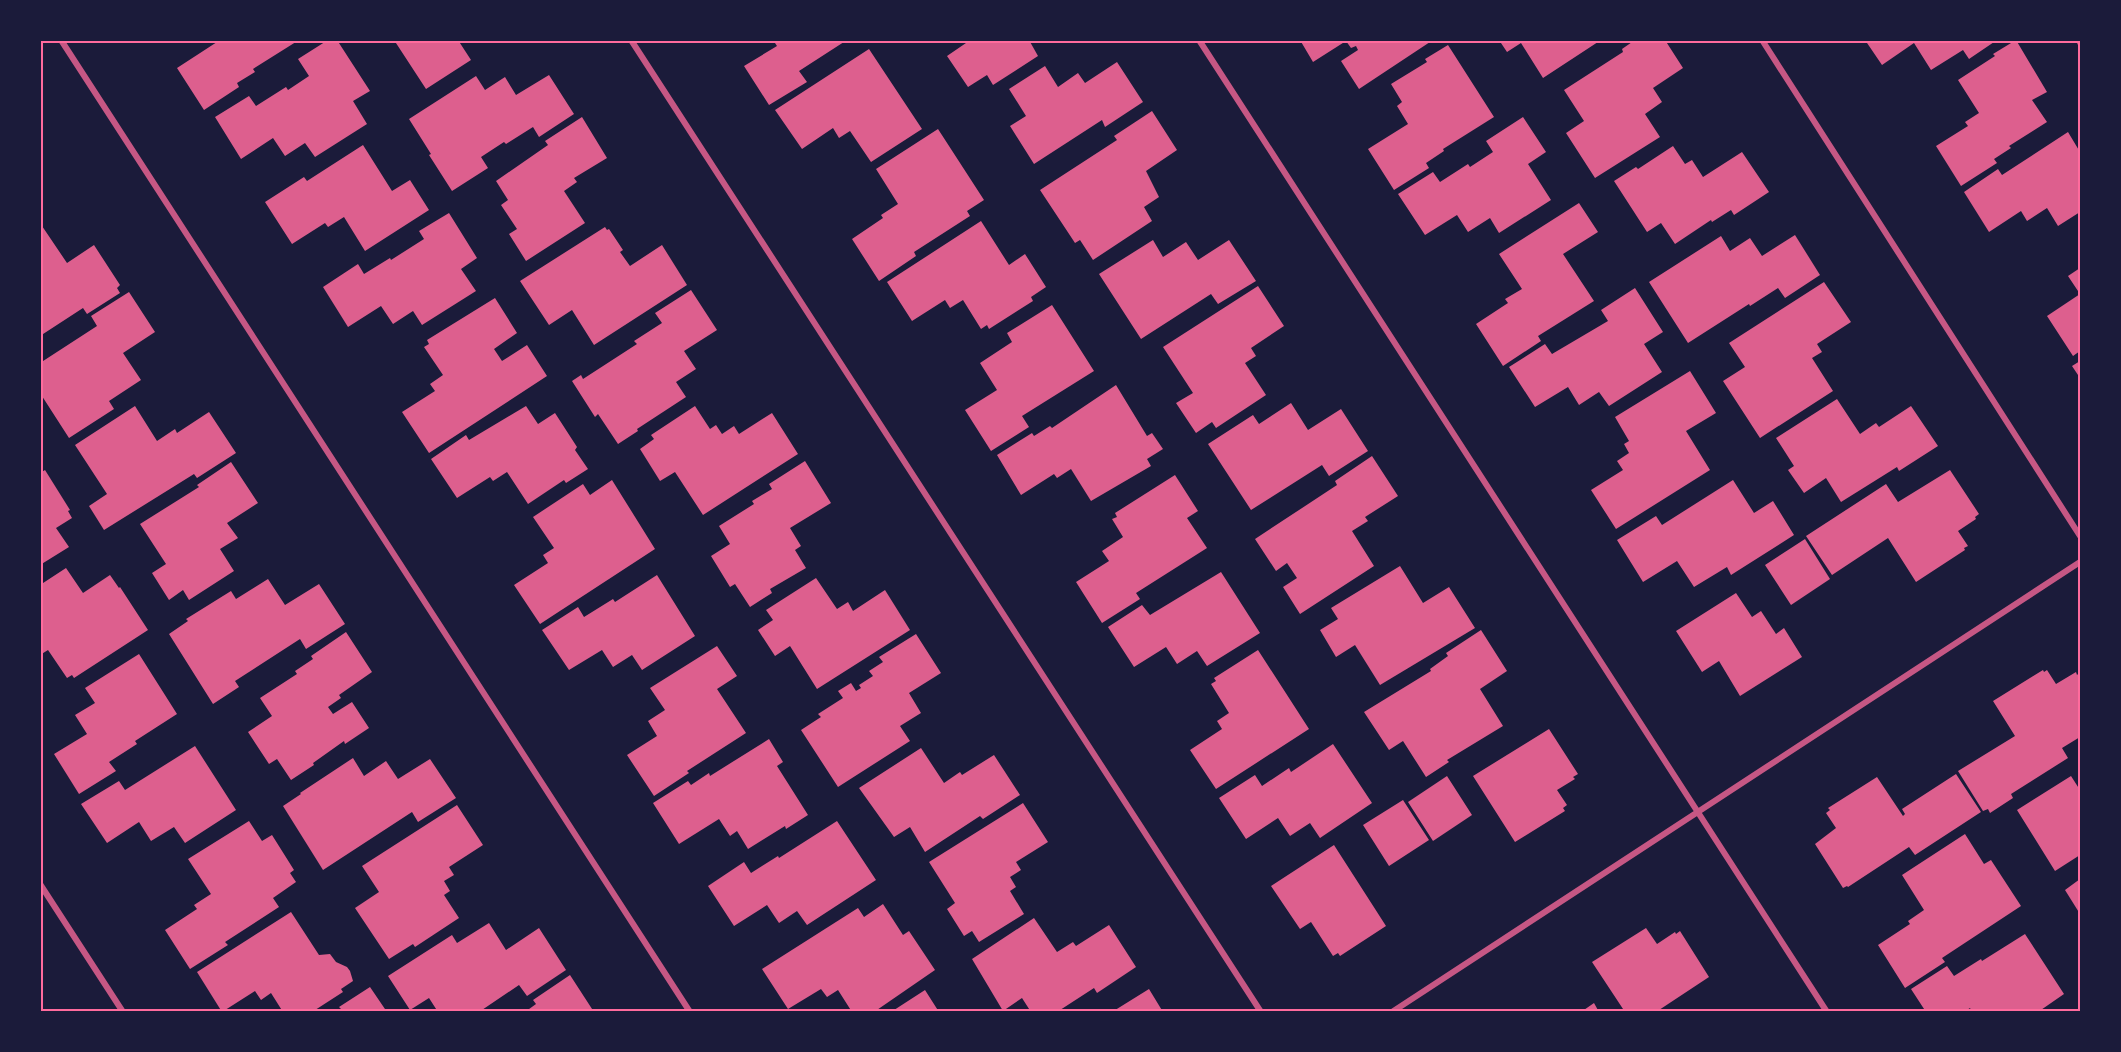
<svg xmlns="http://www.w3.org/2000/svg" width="2121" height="1052" viewBox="0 0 2121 1052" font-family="Cabin,sans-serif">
<rect width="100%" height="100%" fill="#1b1b3a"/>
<path fill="#dd5f8e" d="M216,40H299L253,69L255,72L237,83L239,87L204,110L177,68L217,42Z
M328,40H337L370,91L353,101L367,124L315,157L305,143L285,156L273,138L241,159L215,117L249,96L256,106L286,87L288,90L309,76L298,59Z
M394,40H458L471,60L426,89Z
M773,40H847L799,71L807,82L769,105L744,66L777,46Z
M965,40H1029L1038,56L993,85L987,75L968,87L947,56L966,43Z
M1300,40H1433L1359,89L1341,61L1358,50L1356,46L1351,48L1346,41L1313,62Z
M1499,40H1601L1543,78L1521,43L1507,52Z
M1635,40H1665L1683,68L1653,88L1662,102L1645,114L1660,137L1595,178L1566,133L1584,121L1564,90L1623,52L1622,49Z
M1865,40H1997L1969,59L1963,50L1931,70L1914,43L1882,65Z
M2016,40L2047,92L2032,100L2047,122L2009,146L2011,148L1994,159L1997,163L1961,186L1936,146L1968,126L1965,122L1979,113L1958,80L1995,56L1993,54Z
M1448,45L1494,117L1443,149L1444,151L1426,163L1429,168L1394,190L1368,149L1408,124L1397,106L1402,102L1391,84L1427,62L1425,59Z
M869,49L922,129L871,162L850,131L839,138L833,128L802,149L775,110Z
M1117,62L1143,102L1105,127L1102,120L1034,164L1010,126L1026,116L1009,89L1045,66L1058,87L1078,73L1085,83Z
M549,75L574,114L539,137L533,127L506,144L504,142L481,157L488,168L452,191L429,155L431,154L409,119L476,76L485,90L505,77L516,95Z
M1152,111L1177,150L1146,171L1159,197L1144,207L1152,221L1093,260L1080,240L1075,243L1040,190L1117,140L1114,136Z
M582,117L607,158L574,178L577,182L564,191L585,223L526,261L509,234L517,229L501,205L508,200L496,181L548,145L545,141Z
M1523,117L1546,152L1528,164L1551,200L1499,233L1490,218L1468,232L1457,215L1425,235L1398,194L1433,172L1440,182L1468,164L1470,167L1493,152L1486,141Z
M938,129L984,200L967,211L970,216L914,252L916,256L879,281L852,239L883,218L881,215L898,204L876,169Z
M2068,132L2080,152V212L2058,226L2047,208L2027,221L2021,211L1989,232L1964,192L1998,169L2002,175Z
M363,145L392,191L410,180L429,210L365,251L344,217L328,227L325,223L292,244L265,202L304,177L307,181Z
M1673,146L1685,164L1692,160L1703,177L1742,152L1769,192L1734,215L1731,210L1712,222L1711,220L1675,244L1661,223L1647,232L1614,181L1636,167L1638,169Z
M1579,203L1598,232L1563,254L1594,301L1538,336L1541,341L1503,366L1476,324L1508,303L1505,299L1522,289L1499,254Z
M449,213L477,258L461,269L476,291L422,325L413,311L393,324L381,306L348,327L323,287L358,264L364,274L390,258L391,260L424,239L419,231Z
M981,221L1009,265L1025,254L1046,287L1031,297L1033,301L989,329L987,325L981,329L963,300L950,308L945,300L912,321L887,282Z
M40,223L67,263L94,245L120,285L117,288L120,293L87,314L83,308L40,336Z
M605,227L607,230L609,229L623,250L620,252L630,266L662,245L687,285L594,345L572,310L549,325L520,281Z
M1795,235L1820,275L1785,298L1778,288L1750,306L1749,304L1688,343L1649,282L1721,236L1730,251L1750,238L1762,256Z
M1153,240L1163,257L1186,242L1198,260L1229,240L1256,281L1218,304L1211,294L1141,339L1099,274Z
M2080,268V351L2073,356L2047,316L2080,294L2068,276Z
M1824,282L1851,322L1817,344L1822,352L1812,358L1833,391L1760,438L1723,381L1745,367L1729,343Z
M1258,286L1284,326L1251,348L1256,356L1245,363L1266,395L1216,428L1212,422L1196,433L1176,403L1193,393L1163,347Z
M1635,288L1663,332L1644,344L1662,372L1609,406L1599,392L1579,405L1568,387L1535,407L1509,367L1545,344L1552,354L1608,321L1601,310Z
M691,290L717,330L684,351L696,369L676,382L686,397L637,429L638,431L618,444L598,414L595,417L572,381L581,375L583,379L637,344L634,341L662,323L655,313Z
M129,292L155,332L123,353L141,380L109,401L114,409L69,438L40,393V363L97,326L91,316Z
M495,298L517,333L494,349L502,361L527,345L547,376L429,453L402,412L435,391L430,384L443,375L424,347L429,344L427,340Z
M1052,305L1094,371L1022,416L1029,427L991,451L965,410L997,390L980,363L1012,342L1007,333Z
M2080,361V378L2072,366Z
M1690,371L1716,413L1686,431L1710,470L1616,529L1591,490L1623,470L1617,461L1629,453L1624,444L1629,441L1615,417Z
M1116,385L1147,436L1152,433L1163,449L1147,459L1151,466L1091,501L1071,469L1057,478L1054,474L1021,495L997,455L1032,433L1034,436L1050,426L1052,428Z
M1837,399L1860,434L1876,423L1879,427L1911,406L1938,446L1899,471L1897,467L1841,502L1826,478L1804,493L1788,470L1794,466L1776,438Z
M1291,403L1308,430L1341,409L1368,451L1329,476L1322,465L1251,510L1208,444L1253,415L1259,424Z
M135,406L157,441L175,429L177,433L209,412L236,453L197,478L194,474L104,530L89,506L107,494L75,445Z
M526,406L538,424L555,413L577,447L575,450L588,469L566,483L564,480L528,504L507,472L493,481L490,477L457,498L431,459L466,435L469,440Z
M695,406L710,429L716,425L722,434L734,426L739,434L772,413L798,454L703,515L675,472L660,481L640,449L654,439L651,435Z
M1372,456L1398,496L1365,517L1368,521L1352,531L1374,566L1300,614L1283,587L1297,578L1287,563L1276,571L1255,539L1337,485L1335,481Z
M805,461L831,503L790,528L801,546L795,550L806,568L770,589L772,593L750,607L735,584L730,587L711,556L730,544L719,526L754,504L752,501L772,489L769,484Z
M231,462L258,503L227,523L238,538L220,549L234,571L189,600L183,590L169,600L152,573L166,564L140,524L199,487L197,485Z
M45,470L70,510L68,511L72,518L56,528L69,547L40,565V473Z
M1950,470L1979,514L1975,517L1976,519L1958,531L1968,546L1964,548L1965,550L1916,582L1888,538L1832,575L1806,536L1886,484L1898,502Z
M1175,475L1198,511L1187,518L1207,548L1136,593L1140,599L1102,623L1076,582L1109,561L1102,551L1123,537L1112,519L1117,517L1115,513Z
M612,480L655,549L540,624L514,585L548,563L543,555L554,548L533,517L583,484L590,495Z
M1733,480L1754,513L1773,501L1794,535L1731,575L1727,567L1694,587L1677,561L1643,582L1617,540L1656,516L1662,525Z
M1805,539L1830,579L1791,605L1765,565Z
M1400,566L1423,603L1449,587L1475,628L1380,685L1355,645L1336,657L1320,630L1338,619L1331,608Z
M66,568L83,593L110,575L119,588L120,587L148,630L74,678L72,675L67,678L48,650L40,655V585Z
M1221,572L1260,633L1207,666L1197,651L1177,664L1166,647L1134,667L1108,627L1142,605L1150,615Z
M657,575L695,636L642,670L632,655L613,667L602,650L569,670L542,630L578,607L584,617L613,599L615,602Z
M816,578L837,609L848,602L853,611L885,590L910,630L817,689L790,646L775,656L758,630L773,620L766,610Z
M268,579L285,605L319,584L345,624L306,649L300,639L235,681L239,687L213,704L169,634L188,621L186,619L231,591L236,599Z
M1736,593L1752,617L1761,611L1776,634L1784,628L1802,657L1740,696L1719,661L1702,672L1676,631Z
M1481,630L1507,671L1480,689L1503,726L1447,760L1449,762L1426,777L1403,741L1389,750L1364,712L1431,671L1430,669L1448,656L1446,653Z
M346,632L372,672L339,695L341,698L328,707L333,714L352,702L369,728L345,744L344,741L313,763L314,765L291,780L277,759L269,764L248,732L272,716L260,698L297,674L295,671L313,659L311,656Z
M916,634L941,673L909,693L921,713L900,726L910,741L838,787L801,730L821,717L818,714L843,698L838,691L851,683L856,691L861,688L859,685L873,676L869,671L883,662L879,657Z
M717,646L737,676L717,689L746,733L687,771L689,773L654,796L627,755L657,736L648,721L665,710L650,688Z
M1258,650L1309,729L1216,789L1190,750L1222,729L1217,721L1229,713L1211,684L1216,681L1214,678Z
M139,654L177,714L135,741L137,744L109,762L116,771L79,794L54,754L87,734L75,715L95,703L85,688Z
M2043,670L2044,672L2047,670L2056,684L2076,672L2077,675L2080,672V737L2062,748L2068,758L2011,794L2013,798L1990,813L1988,809L1983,811L1958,771L2015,736L1993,701Z
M1549,729L1578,774L1573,777L1575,779L1557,790L1567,805L1563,808L1565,811L1515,842L1473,776Z
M769,739L783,762L777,766L808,815L786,829L785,826L748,849L737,831L730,836L719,819L679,844L653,803L688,781L691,785L709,773L710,776Z
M1333,744L1372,803L1320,838L1310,823L1290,836L1278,818L1246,839L1219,798L1255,775L1262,786L1289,768L1291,772Z
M195,746L236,810L185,843L174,827L151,841L139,822L107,843L81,804L119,781L125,790Z
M921,748L944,783L960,772L962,775L994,755L1020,795L983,819L980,816L925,852L910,827L894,837L859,788Z
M353,758L364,776L386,761L398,779L430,759L456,798L418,822L412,812L323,870L283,806L301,794L300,793Z
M1956,774L1981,812L1915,855L1909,847L1848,887L1847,886L1843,888L1815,844L1836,828L1826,813L1830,810L1828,808L1877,777L1903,816L1905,814L1902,809Z
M1447,776L1472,815L1433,841L1408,802Z
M2071,776L2080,790V855L2055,871L2017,810Z
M1403,800L1429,840L1389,866L1363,825Z
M1023,803L1048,842L1016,862L1021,870L1010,877L1016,887L1010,891L1024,914L979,942L972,931L964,936L947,909L955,903L929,862Z
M457,805L483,845L449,867L454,875L444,881L450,891L444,895L459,918L415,947L413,944L389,959L355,908L379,892L362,866Z
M249,821L262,841L272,835L294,870L290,873L296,882L273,898L279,907L225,942L228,945L190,969L165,930L197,909L194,905L211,894L188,859Z
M837,821L876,880L807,925L797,911L779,923L767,905L734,926L708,886L744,862L751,873L778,856L779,858Z
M1965,834L1984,864L1991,860L2021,906L1942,958L1945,962L1905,988L1878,945L1910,924L1908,921L1924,910L1902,875Z
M1334,845L1386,926L1340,956L1338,953L1333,956L1311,922L1300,929L1271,886Z
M2080,879V914L2065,890Z
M883,904L903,935L909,931L935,970L874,1012H852L838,990L827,997L821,989L788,1009L762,969L858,908L864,917Z
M291,912L319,955L330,954L336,962L347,967L350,971L353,981L341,989L343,992L312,1012H283L271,993L261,1000L255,991L222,1012L197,972Z
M1034,918L1057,952L1073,942L1076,946L1109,925L1136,967L1097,993L1094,988L1057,1012H1031L1022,998L1003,1011L972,959Z
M489,923L506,950L539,928L566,970L527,996L519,985L479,1012H438L429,998L410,1010L388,976L452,935L457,943Z
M1646,928L1657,944L1675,932L1676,934L1680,931L1709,977L1656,1012H1625L1592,962Z
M2025,934L2064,994L2038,1012H1972L1970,1008L1964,1012H1926L1911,989L1947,966L1954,976L1981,959L1982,961Z
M570,975L594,1012H525L536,1004L533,1000Z
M370,987L387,1012H337L341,1009L339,1007Z
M1149,989L1163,1012H1112Z
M925,990L939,1012H891Z
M1594,1003L1599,1012H1581Z"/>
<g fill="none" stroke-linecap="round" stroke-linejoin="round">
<path stroke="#c65784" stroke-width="4.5" d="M2078,40L2080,44"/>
<path stroke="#c65784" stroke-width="6" d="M61,40L690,1012
M631,40L1261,1012
M1199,40L1827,1012
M1762,40L2080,536
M40,884L123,1012
M1392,1012L2080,562"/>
</g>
<rect width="2121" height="1052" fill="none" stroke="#1b1b3a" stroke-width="84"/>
<rect x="42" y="42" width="2037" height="968" fill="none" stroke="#ff6b9d" stroke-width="2"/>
</svg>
